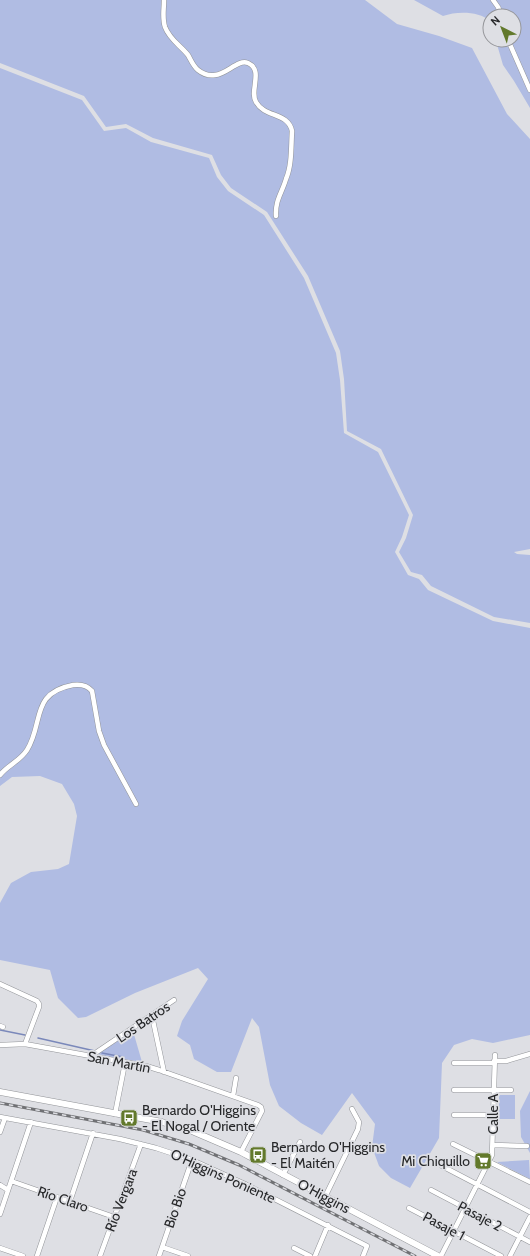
<svg xmlns="http://www.w3.org/2000/svg" width="530" height="1256" viewBox="0 0 530 1256" font-family="Cabin,sans-serif">
<rect width="100%" height="100%" fill="#dedfe4"/>
<path fill="#b0bce3" d="M0,0H365L397,24L439,36L472,48L507,114L530,139V549L514,552L517,554L530,555V623L494,617L431,586L422,575L411,572L399,552L406,538L413,515L381,449L347,431L344,379L340,351L308,276L267,212L231,188L221,175L212,155L153,138L126,124L106,127L84,96L0,63Z
M414,0H530V108L514,81L503,65L496,41V40H514V16H490V21C479,11 457,11 443,16Z
M0,68L82,100L104,131L126,128L151,142L209,158L217,177L228,191L264,215L304,278L336,353L340,380L344,433L378,452L409,515L402,537L395,552L408,575L419,579L428,590L493,621L530,628V1035L493,1043L472,1039L454,1045L442,1063L439,1138L410,1188L391,1178L379,1166L372,1147L375,1124L352,1093L322,1135L301,1123L279,1106L270,1085L259,1027L252,1018L231,1072H217L194,1059L190,1045L177,1036L182,1021L208,979L198,968L135,993L86,1017L78,1018L58,998L50,970L0,960V903L11,883L31,872L58,869L69,864L77,816L74,804L62,784L40,776L12,777L0,786Z
M133,1031L142,1062L99,1055V1053Z
M530,1091V1153L521,1137L520,1111Z
M499,1095H515V1119H499Z
M529,1160L530,1179L497,1162Z"/>
<g fill="none" stroke-linecap="round" stroke-linejoin="round">
<path stroke="#7a88ba" stroke-width="1.5" d="M0,1030L25,1035
M38,1038L95,1051
M102,1053L123,1057"/>
<defs>
<path id="street" d="M164,0C164,10 162,18 165,27C170,40 180,45 188,55C191,60 193,66 198,70C203,74 209,76 215,75C227,74 238,59 248,63C264,70 249,91 256,102C265,118 288,112 292,131C291,147 292,165 286,179C282,193 275,200 276,216
M493,0L498,7L502,16
M508,40L530,90
M0,775C8,765 20,761 27,750C44,723 30,693 73,685C81,684 87,685 92,691L99,731L104,745L136,804
M0,984L37,1001L39,1004V1007L25,1044
M152,1016L164,1072
M0,1026L3,1027
M0,1045L25,1044L146,1066L159,1070L258,1105L261,1107L262,1111L241,1152
M91,1056L174,1000
M494,1061H506L530,1054
M454,1063H494
M454,1090H511
M233,1096L236,1078
M115,1114L125,1063
M454,1115H493
M0,1117L120,1139L156,1148L192,1160L245,1184L367,1246L363,1256
M0,1132L5,1118
M453,1144L530,1182
M493,1145L527,1146
M442,1166L530,1212
M283,1175L300,1142
M11,1181L114,1217
M0,1185L8,1190
M431,1190L530,1242
M325,1197L358,1129L359,1122L352,1109
M70,1201L93,1133
M409,1208L501,1256
M0,1214L31,1122
M162,1247L188,1256
M0,1248L23,1256
M294,1248L310,1256
M37,1256L57,1197
M100,1256L141,1144
M159,1256L192,1160
M315,1256L328,1225
M441,1256L492,1155L495,1055
M510,1256L530,1217"/>
<path id="secondary" d="M0,1092L162,1122L192,1131L241,1152L438,1256"/>
</defs>
<use href="#street" stroke="#929498" stroke-width="5.5"/>
<use href="#secondary" stroke="#929498" stroke-width="7"/>
<use href="#street" stroke="#fff" stroke-width="4.5"/>
<use href="#secondary" stroke="#fff" stroke-width="6"/>
<defs>
<path id="rail" d="M0,1103L143,1130L189,1144L239,1165L415,1256"/>
</defs>
<use href="#rail" stroke="#707174" stroke-width="3"/>
<use href="#rail" stroke="#dedfe4" stroke-width="1.5" stroke-dasharray="4.5" stroke-linecap="butt"/>
</g>
<defs>
<symbol id="bus-square" viewBox="-11 -11 22 22"><rect x="-9" y="-9" width="18" height="18" rx="4" fill="#62792b" stroke="#dedfe4"/><path d="M-5-6H5V4H4V6H2V4H-2V6H-4V4H-5ZM-3.5-4V0h7V-4ZM-3.5 1.2v1.5H-2V1.2ZM2 1.2v1.5H3.5V1.2Z" fill="#fff"/></symbol>
<symbol id="supermarket-square" viewBox="-11 -11 22 22"><rect x="-9" y="-9" width="18" height="18" rx="4" fill="#62792b" stroke="#dedfe4"/><path d="M-6-5.5h2.5l.6 2H6L4.5 2H-2.5L-4.4-4H-6ZM-1.5 3.2a1.3 1.3 0 1 0 .1 0ZM3 3.2a1.3 1.3 0 1 0 .1 0Z" fill="#fff"/></symbol>
</defs>
<g fill-rule="evenodd">
<use href="#bus-square" x="119" y="1108" width="20" height="20"/>
<use href="#bus-square" x="248" y="1145" width="20" height="20"/>
<use href="#supermarket-square" x="473" y="1151" width="20" height="20"/>
</g>
<g text-anchor="middle" dominant-baseline="central" stroke-width="3.5" stroke-linejoin="round" paint-order="stroke">
<g font-size="14" fill="#27282a" stroke="#dedfe4">
<text transform="translate(143 1022) rotate(-34)">Los Batros</text>
<text transform="translate(119 1062) rotate(11)">San Martín</text>
<text transform="translate(493 1114) rotate(-90)">Calle A</text>
<text transform="translate(223 1176) rotate(24)">O'Higgins Poniente</text>
<text transform="translate(324 1196) rotate(28)">O'Higgins</text>
<text transform="translate(63 1199) rotate(19)">Río Claro</text>
<text transform="translate(121 1200) rotate(-69)">Río Vergara</text>
<text transform="translate(175 1208) rotate(-71)">Bio Bio</text>
<text transform="translate(480 1216) rotate(28)">Pasaje 2</text>
<text transform="translate(444 1226) rotate(28)">Pasaje 1</text>
</g>
<g font-size="14" fill="#27282a" stroke="#dedfe4" text-anchor="start">
<text x="142" y="1110">Bernardo O'Higgins<tspan x="142" dy="16">- El Nogal / Oriente</tspan></text>
<text x="271" y="1147">Bernardo O'Higgins<tspan x="271" dy="16">- El Maitén</tspan></text>
<text x="470" y="1161" text-anchor="end">Mi Chiquillo</text>
</g>
</g>
<g transform="translate(502 28) rotate(318)"><circle r="19" fill="#dedfe4" stroke="#95969a"/>
<path d="M0-3L7 15L0 10L-7 15Z" fill="#62792b"/>
<text y="-6" font-size="11" font-weight="bold" text-anchor="middle" fill="#27282a">N</text>
</g>
</svg>
